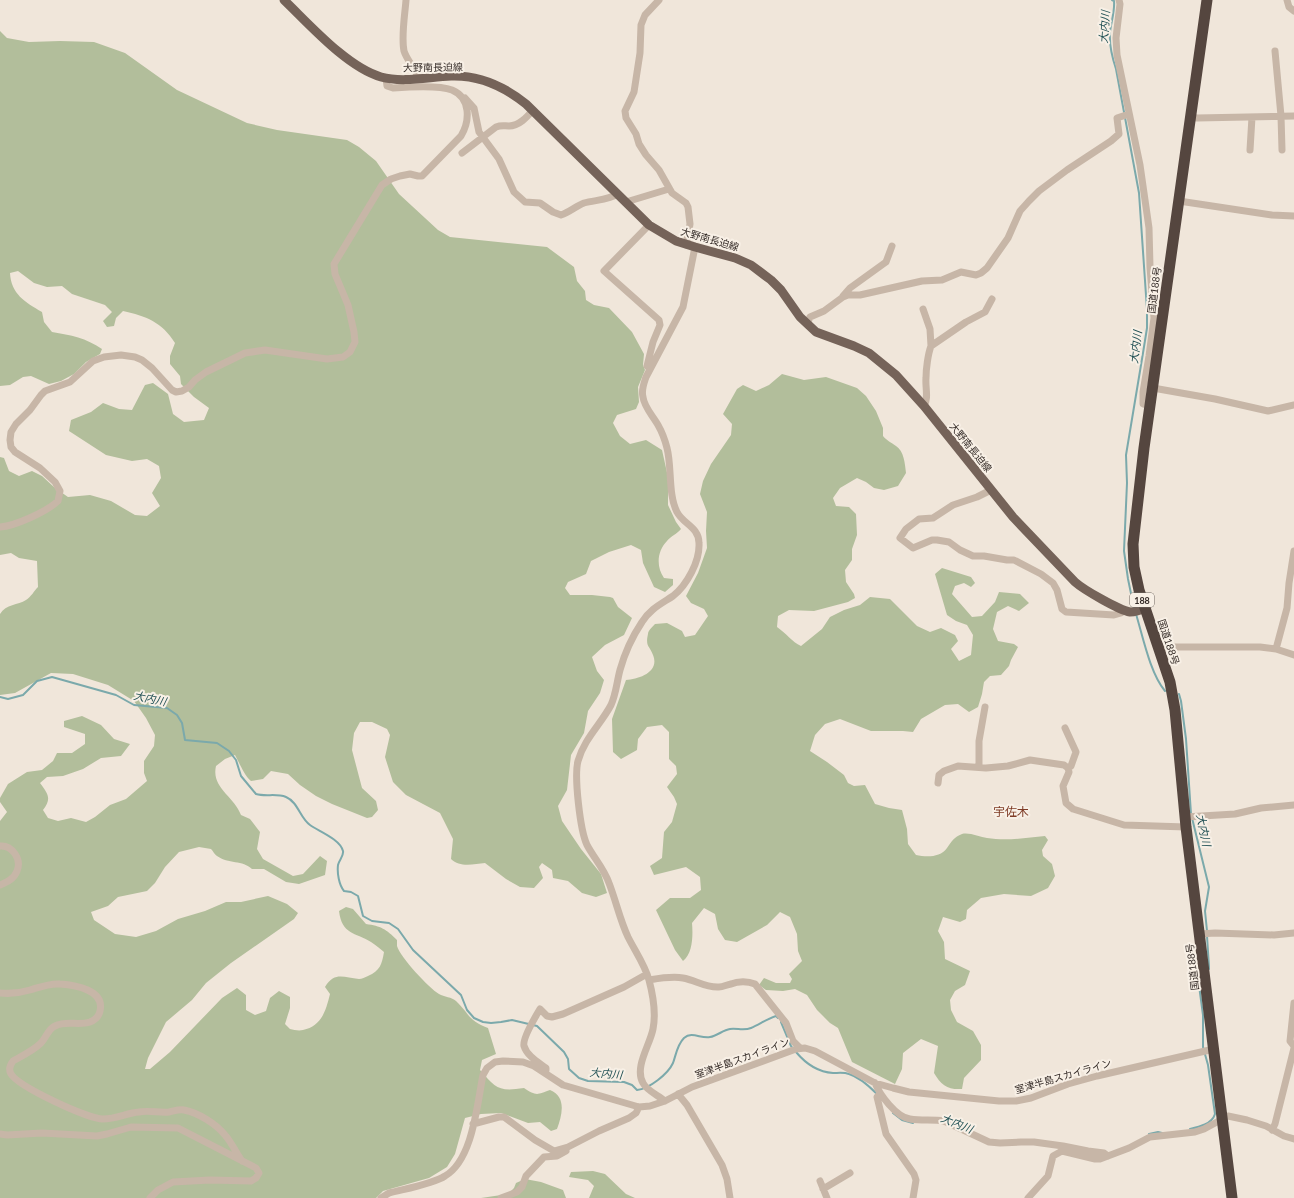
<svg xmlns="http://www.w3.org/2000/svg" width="1294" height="1198" viewBox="0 0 1294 1198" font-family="Lato,'Noto Sans JP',sans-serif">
<rect width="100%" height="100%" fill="#f0e6da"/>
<path fill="#b2be9b" d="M0,31L7,38L29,42L60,41L94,42L125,53L177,90L247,123L277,130L347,140L359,147L376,161L399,194L438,230L450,237L547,247L574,267L577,281L585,291L586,300L594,305L609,308L632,332L644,354L643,365L645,370L638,387L639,402L636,409L617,415L613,423L620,436L630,444L646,440L662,450L668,477V505L676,522L681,529C677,534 671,536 667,541C657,551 656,567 664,578L673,579V585L665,592L654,587L643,563L641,550L631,545L609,552L591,561L586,574L568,582L565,588L570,595H592L610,597L613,598L618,607L632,618L624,635L605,645L592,657L597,671L604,680L600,693L588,711L584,733L571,755L567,790L558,806L562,821L581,849L601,874L607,893L596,897L582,893L568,881L553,878L552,870L542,863L539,867L543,878L534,888L520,887L506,879L485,863C474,864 460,868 451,859L453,839L440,813L406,795L393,782L385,757L390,735L387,729L372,722H360L354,733L352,750L362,788L376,801L378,810L372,817L367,818L332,804L316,796L300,785L288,774L271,771L263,779L251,781C244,775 240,764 235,755L225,759L216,766C211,788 234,796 241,815L250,819L260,832L257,849L263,859L293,876L303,874L320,856L327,861L325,875L299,884L286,882L264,869H252C243,860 228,864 217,856C215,855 213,851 211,849L199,847L179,852L165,867L155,883L147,891L118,897L108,906L91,912L94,920L115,934L136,937L156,931L178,919L205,911L226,902H241L268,896L287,904L298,913L294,919L231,963L206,983L192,1000L166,1022L148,1058L145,1069H150L170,1052L222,998L237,988L246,995V1010L255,1015L266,1011L270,998L279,991L290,997V1008L285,1024L290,1029C294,1030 299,1031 303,1030C322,1026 326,1010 330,994L325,987C335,971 344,978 359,979C362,979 365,977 368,976C380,971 382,964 384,952C380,949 376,945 371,942C355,932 342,935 339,911L346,907L353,909L366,924C381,926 386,929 397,940C397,942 397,944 397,946C400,957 429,988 439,994C444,997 452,997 456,1001C470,1014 467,1020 488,1028L496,1054L482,1060L480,1070C496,1088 498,1092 524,1088C536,1096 537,1095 550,1090C567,1097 562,1115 557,1129L551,1131L540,1122L528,1123L501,1113L481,1114L465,1118L455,1154L447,1167L429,1178L383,1191L376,1198H0V821L7,812L0,802V798L8,784L27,772L42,770L53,761L57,753H72L85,744V734L64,727V721L82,716L101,725L114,739L130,744L121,756L101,758L83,769L63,776L47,777L40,783C48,794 52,798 43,810L48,818L58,821L71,818L86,822L95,817L110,805L126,799L147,781L144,773V761L154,746L155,735L146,718L134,701L108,685L73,674L51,673L15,693L0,695V614C6,604 18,605 26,600C31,597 34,591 38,587L37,561L19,558L11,553L0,555V457L4,458L9,471L19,476L32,471L42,476L55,488L68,497L90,495L111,501L135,515L147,516L160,506L152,493L161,478L159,466L147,459L132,461L106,455L69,431L71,420L91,412L103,403L119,409L132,410L145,385L153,383L168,394L173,414L184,422L204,420L209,408L194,397L181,384L180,376L170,364V356L175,343C162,322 146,316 123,311L116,318L114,326L107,327L103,321L112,312L105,305L72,294L62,286L47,287L34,283L18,271L10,273C11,294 25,302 42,312L44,322L52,332C71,335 86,338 102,349L100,354L86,362L74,374L61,381L49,384L31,376L23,377L10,385L0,386Z
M782,374L804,380L826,377L857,388L866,396L876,411L883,428V436C887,441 891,442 896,446C904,451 905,464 906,473L898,486L884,490L874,488L866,482L857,478L840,488L833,498L836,506L849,507L856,514L857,535L852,549V560L845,570L846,582L854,594L855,598L848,602L814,611L789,610L778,616L777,627C786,633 792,642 801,646L822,629L830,617L844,610L860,605L870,597L890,599L917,626L930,632L941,628L955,635L958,641L951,649L959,661L971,655L973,635L967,625L956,621L947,615L935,574L942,568L971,577L975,583L971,587L964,583L955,586L952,594L972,617L982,616L995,602L999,592L1020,594L1029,603L1019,611L1008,606L997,612L993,629L998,641L1014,644L1018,647L1011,660L1009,666L1001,675L990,676L984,682L982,694L978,707L969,712L958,704L945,705L921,719L913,732L903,731H871L840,719L825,724L815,735L810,751L827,762L844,775L848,783L854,786L865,785L875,804L889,808L902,810L907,829L908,844L916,855C926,857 940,858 947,848C952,841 954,837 962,834C969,832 980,837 987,838C1006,841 1026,838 1045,836L1048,840L1042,850L1043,856L1052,864L1055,876L1048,888L1031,896L1004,894L981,898L967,910L966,919L960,922L943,917L938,931L944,942L945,959L970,971L965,985L955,991L950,1000L951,1010L957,1022L973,1031L981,1045V1060L964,1078L962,1089C948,1090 941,1085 934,1073L938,1046L921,1039L903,1053L902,1069L895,1084L852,1062L838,1028L830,1023L817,1010L807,995L795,989L783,991L766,990L759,985L764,978L776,983H790L792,979L789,974L802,961L798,951L797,934L790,917L780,912L767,925L737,942L725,940L718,929L715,914L704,908L692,923C693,935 693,953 683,961L675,950L656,910L670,898H690L701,890L700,877L686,867L654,875L650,866L662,858L664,832L672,822L677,804L674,797L667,787L677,774L676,766L669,759V732L662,725L647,727L638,739L637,750L621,759L613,752L612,719L626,680C639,679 660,672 653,655C650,646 645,647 648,634C648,631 652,627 655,624L667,623L682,631L685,637L695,635L708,616L704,609L691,603L686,596L698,573L707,548L706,531L707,512L700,494L703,481L711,464L731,435L732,424L723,414L737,389L743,385L756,391L769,385Z
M593,1171L605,1174L626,1194L635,1198H589L594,1186L588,1180L569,1177L571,1172Z
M525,1179L541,1182L563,1190L566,1198H481L508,1194L514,1188L516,1183Z"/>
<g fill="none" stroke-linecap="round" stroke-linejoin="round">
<path stroke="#7ba9ab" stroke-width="2" d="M1112,0L1114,1C1115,12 1111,22 1110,32C1109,45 1112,57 1116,69L1139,193L1147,310V328L1143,353L1126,455L1127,483L1124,551L1128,579L1134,608
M1136,614C1143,637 1150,673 1165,691
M1179,694L1181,701L1186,739L1191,814
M0,697L8,699L23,695L37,681L52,677L116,695L134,705L167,708L177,715L182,723L185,740L217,743L229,751L236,760L241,776L256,794C266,797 276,793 286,797C298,802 300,818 310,825C318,831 340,839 343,851C344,856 339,860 338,865C337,873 339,885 344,891L351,892L358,896L363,916L372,921L389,923L398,929L413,950L461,995L467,1010L474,1018L483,1022L491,1023L501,1022L512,1020L537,1026L564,1052L568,1059L569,1069L579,1078L588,1081L624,1082L632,1085L637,1090C649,1089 668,1074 673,1063C676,1055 677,1045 684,1038C692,1031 701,1039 710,1037C717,1036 723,1030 730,1029C737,1028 744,1031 751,1028C760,1024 767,1019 776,1016L778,1018
M1192,818L1209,887L1205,911L1207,931
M1207,936L1209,967V969
M781,1022L791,1046L793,1049
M796,1052C806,1064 817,1072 833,1073C838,1073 844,1072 849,1074C859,1077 869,1086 877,1094
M893,1113L902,1120L913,1123
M1190,1129C1199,1127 1212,1124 1215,1114L1208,1065L1203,1047V1015L1198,978
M1149,1134L1158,1132L1162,1133"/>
<path stroke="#c7b6a7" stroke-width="7" d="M406,0C405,14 401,37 404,51C407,61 416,68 418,79
M659,0L645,15L641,25L640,53L634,92L625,111L626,118L636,134L639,144L646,155L659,170L672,193L686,203L688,207L690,224L686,245
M1119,0L1120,4L1116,38L1117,55L1140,165L1149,228L1150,267L1154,318L1149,356L1143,392V404L1150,406
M1287,0L1289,7L1294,11
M1275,51L1281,116L1282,150
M465,98L474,108L479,132L499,159L514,192L525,202L540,203L553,212L561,215C570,212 576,206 584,203C594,200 610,200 617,194
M1191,117L1197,118L1294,116
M1250,150L1252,117
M462,153L496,127C501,125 504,126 509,126C519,126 527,117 533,110
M1179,201L1272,215L1294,216
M626,202L669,189
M649,225L604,271L659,320L660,325L653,342L647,366L650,369
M843,296L850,288L886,262L892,246
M923,309L930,329L931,346
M807,324L810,317L824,311L843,297L848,295H860L922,281L942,280L961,272L976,275L981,273L987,268L1008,238L1020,211L1029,201L1039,191L1067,170L1111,141L1119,134L1117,118L1129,114
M1153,388L1215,399L1268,411L1294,405
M924,406C929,398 925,387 926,378C926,369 928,354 931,346L966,322L985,312L992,299
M991,490L977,497L953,505L933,518L919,519L906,529L900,538L913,548L932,540H937L949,542L960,550L973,556H984L1007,560H1014L1041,574L1053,583L1057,590L1062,609L1066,612L1114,615L1121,613L1124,610
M0,527C15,526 46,512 58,501L60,491L55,482L40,468L15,452L11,447L10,440L11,432L16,424L30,410L41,395L45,391L70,382L93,361L104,357L121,355L135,357L142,360L152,368L172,390L176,392L182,391L189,387L195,380L206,372L245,353L265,350L327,359L343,357L350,352L355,342L354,332L348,305L335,274L334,264L382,185L391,179L400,176L410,174L418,176H422L461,136C470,121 471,98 452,90C439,85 407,87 393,88L387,86L386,78
M1159,649L1168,647H1260L1276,649L1294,655
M1276,649L1287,608L1289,583L1294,551
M1065,728L1076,752L1071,766L1068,768
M979,767V741L985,707
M938,783L939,775L944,771L958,766L986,768L1008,766L1030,760L1064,765L1068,768L1069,772L1063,786L1066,803L1073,809L1124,825L1186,827
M1185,817L1235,814L1261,808L1294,805
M0,846C12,845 22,859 17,871C14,879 7,882 0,885
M1200,934L1215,933L1274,935L1294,933
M649,980C661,978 672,976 683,978C695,980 706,988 719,987C723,987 726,985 731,984C738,981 748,981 755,984L786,1023L793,1041L800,1048
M0,993C10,994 20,993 30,990C40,987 50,983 60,984C75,985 105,990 100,1011C99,1016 95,1020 90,1022C78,1026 67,1020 55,1026C48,1029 46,1038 41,1043C34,1050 22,1056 13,1061C10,1065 8,1069 11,1074C19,1087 88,1119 103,1119C116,1119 127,1113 139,1112C149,1110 159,1113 169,1112C174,1111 180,1109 184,1110C199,1113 216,1124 225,1135C232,1143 236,1153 242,1161
M1294,1003L1290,1041L1294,1046
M546,1070V1068C538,1062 527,1056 524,1046C522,1038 536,1016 540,1009L547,1016L552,1017L563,1014L624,987L647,974
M875,1083C880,1095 896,1117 910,1119C922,1121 933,1119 944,1121L989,1142L1000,1143L1021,1142H1034L1063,1146L1088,1151L1104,1153L1108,1156
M880,1093L877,1097L886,1134L914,1174L916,1180L913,1198
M678,1094L687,1105L722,1165L727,1179L730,1198
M665,1101C658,1095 647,1091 643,1083C634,1067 650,1045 653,1029C656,1014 653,995 649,980C645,965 635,951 628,937C620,920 616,901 609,883C604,869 594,858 587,845C580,830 574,776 578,761C584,739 601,724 611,705C616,694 617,681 620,670C625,652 632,637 642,622C650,609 661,604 673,596C687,585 700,561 699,543C699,527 683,524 677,512C668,495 672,467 667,448C665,440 662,432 658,425C653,416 644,407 643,397C641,390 644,383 646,377L683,307L695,247
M473,1124L499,1117H504L535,1140L554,1151L568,1147L599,1131L629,1118L636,1113L639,1107
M1272,1130L1275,1124L1294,1048
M0,1134L7,1135L42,1133L97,1136L107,1134L131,1127L178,1128L256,1168L259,1173L256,1178L251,1181L210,1180L173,1182L158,1190L150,1198
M1062,1151L1095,1159H1100L1129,1148L1150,1137L1195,1132L1204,1129L1228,1116L1247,1120L1266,1126L1284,1136L1294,1139
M820,1181L827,1198
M823,1189L850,1173
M381,1198L389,1193C404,1189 433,1184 445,1176C473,1160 477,1104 483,1075L487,1068L495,1062L503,1061L523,1062L534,1066L563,1085L639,1107L650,1106L665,1101L692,1087L796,1049L805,1048L815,1051L875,1083L893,1088L909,1092L999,1101H1016L1031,1098L1068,1084L1097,1076L1214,1049
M501,1198L517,1192L522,1187L526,1176L544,1157L557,1156L566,1151
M1028,1198L1048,1176L1053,1156L1062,1151L1063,1148"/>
<path stroke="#756359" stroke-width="9" d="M284,0C310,25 347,67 381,77C403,83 428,77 451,76C479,75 505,87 526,104L649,225L676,241L695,247L735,258L751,265L771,280L781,290L800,317L816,332L854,346L869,353L896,375L924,406L1013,517L1075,582C1084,590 1119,610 1130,612C1135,612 1141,610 1145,608"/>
<path stroke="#55463f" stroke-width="11" d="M1207,0L1144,448L1133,544L1134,567L1139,590L1170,682L1175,710L1186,827L1232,1198"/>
</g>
<g text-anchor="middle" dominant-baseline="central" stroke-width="4" stroke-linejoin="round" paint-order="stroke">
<rect fill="#f8f0e6" stroke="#6f6660" stroke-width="1" x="1130" y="593" width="24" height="14" rx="3"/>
<g font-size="9" font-weight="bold" fill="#342b27">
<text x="1142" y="600">188</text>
</g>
<g font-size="10" fill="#342b27" stroke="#f8f0e6">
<text transform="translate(433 67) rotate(-1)">大野南長迫線</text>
<text transform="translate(710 239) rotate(16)">大野南長迫線</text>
<text transform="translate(1154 290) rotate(-82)">国道188号</text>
<text transform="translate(971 447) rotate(51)">大野南長迫線</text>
<text transform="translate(1169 642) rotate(72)">国道188号</text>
<text transform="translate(1192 967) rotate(-97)">国道188号</text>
<text transform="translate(742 1058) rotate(-20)">室津半島スカイライン</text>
<text transform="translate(1063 1076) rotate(-16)">室津半島スカイライン</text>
</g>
<g font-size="11" font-style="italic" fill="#1f4f53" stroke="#f8f0e6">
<text transform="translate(1104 27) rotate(-86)">大内川</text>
<text transform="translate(1135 347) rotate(-83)">大内川</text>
<text transform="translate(150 698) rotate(12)">大内川</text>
<text transform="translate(1204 830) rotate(78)">大内川</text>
<text transform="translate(606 1073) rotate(5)">大内川</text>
<text transform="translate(957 1123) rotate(22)">大内川</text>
</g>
<g font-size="12" fill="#7e3b25" stroke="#f8f0e6">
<text x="1011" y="811">宇佐木</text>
</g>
</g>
</svg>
